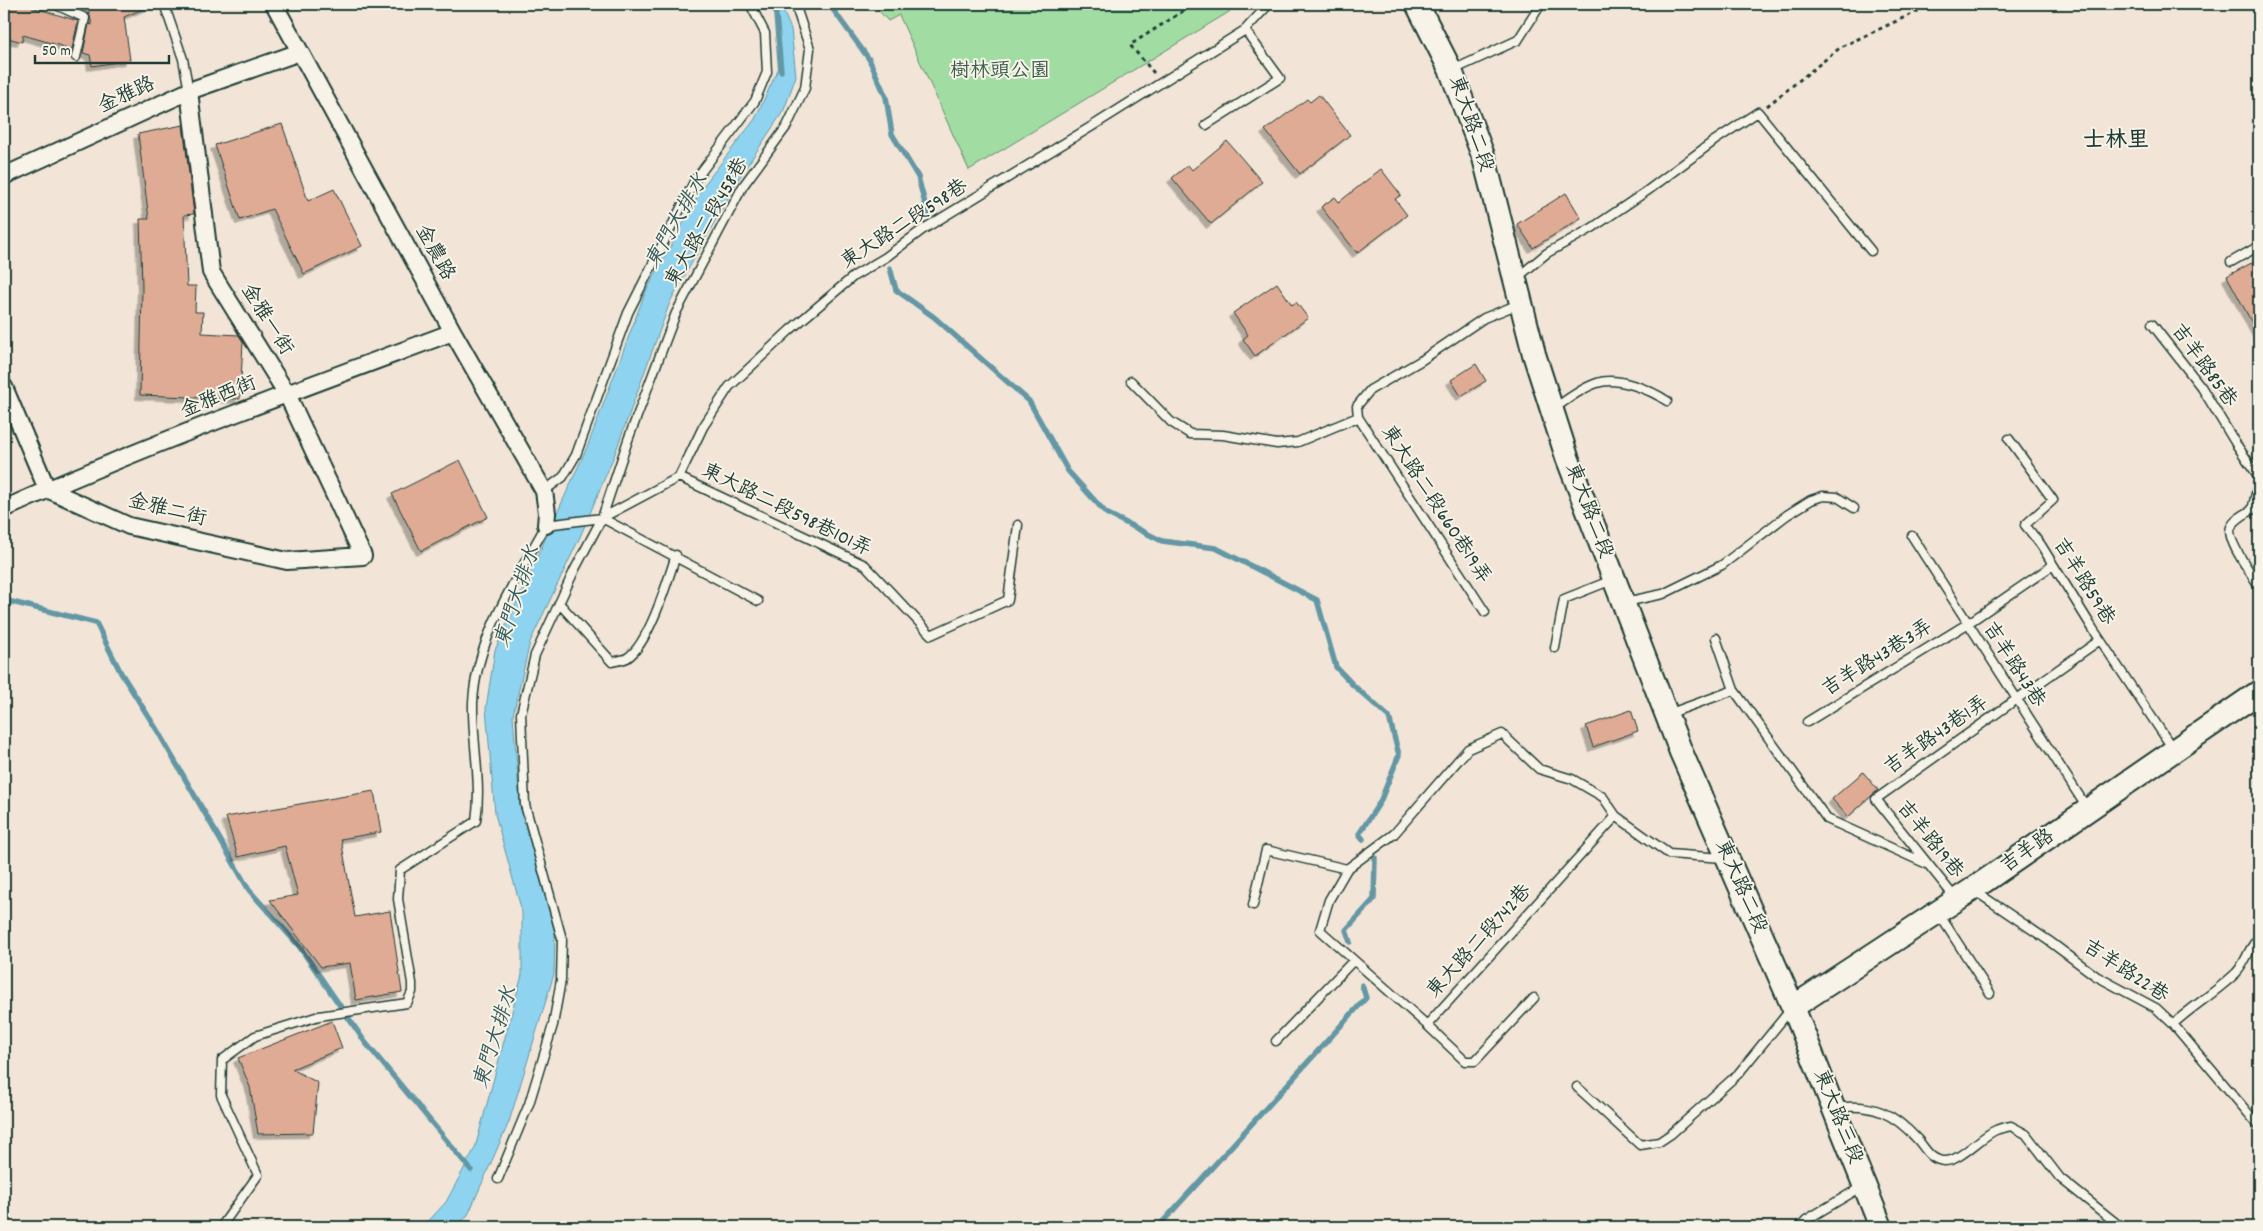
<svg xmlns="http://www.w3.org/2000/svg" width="2263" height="1231" viewBox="0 0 2263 1231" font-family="Dekko,'LXGW WenKai TC',sans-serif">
<defs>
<filter id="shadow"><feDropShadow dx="-4.5" dy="4.5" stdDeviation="0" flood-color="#0004"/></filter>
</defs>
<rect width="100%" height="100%" fill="#f2e5d7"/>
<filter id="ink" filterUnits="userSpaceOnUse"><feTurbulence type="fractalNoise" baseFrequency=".02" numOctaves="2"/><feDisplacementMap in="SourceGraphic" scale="10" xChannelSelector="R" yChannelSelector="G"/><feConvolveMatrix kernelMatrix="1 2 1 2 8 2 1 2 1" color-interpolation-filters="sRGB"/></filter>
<g filter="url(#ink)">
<path fill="#a1dca3" stroke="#608c6c" d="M873,4H1236L1229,12L969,170L899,15L888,21Z"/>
<path fill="#8ed4f0" stroke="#6298a5" d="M775,4H780L791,29L796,76L784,110L739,178L670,302L614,456L580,537L530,642L513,715L520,806L555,933L554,974L509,1122L468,1215L457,1227H423L446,1202L475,1148L522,975V912L495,814L486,708L495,650L588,445L645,293L704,185L755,119L780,65Z"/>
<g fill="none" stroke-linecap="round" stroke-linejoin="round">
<path stroke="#6298a5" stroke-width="5.5" d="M775,4L781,71
M829,4L869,59L886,97L892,134L918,177L928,215
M890,268L896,290L934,317L1029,401L1068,471L1106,513L1162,541L1216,548L1317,600L1336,667L1353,685L1389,717L1399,755L1380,802L1359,834L1363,839
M4,600L96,623L121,673L157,730L249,890L299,946L365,1042L471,1170
M1350,942L1346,930L1374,899L1375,858
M1158,1227L1366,998L1362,985"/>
</g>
<path fill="#e0ab94" stroke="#1f3d34" filter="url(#shadow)" d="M4,4H32V7L78,21L72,49L23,35L22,42L4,37Z
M87,4H155L124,17L130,60L92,66L90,55L83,53L89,24L92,25Z
M1319,95L1350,135L1300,174L1265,130L1307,99L1310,102Z
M282,124L308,201L334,189L362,246L304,274L272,209L240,220L215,145Z
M183,125L194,214L184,215L187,286H196L195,312H203L202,333L239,335L243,342L240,399L140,395L142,287L140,219H149L138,134Z
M1227,141L1262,182L1211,224L1172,178L1188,165L1192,170Z
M1381,169L1401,195L1395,199L1407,215L1357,253L1321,207L1335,197L1339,202Z
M1566,193L1581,218L1533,248L1517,224Z
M2259,259V336L2227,276Z
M1277,283L1292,305L1296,302L1308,318L1255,356L1243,339L1248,335L1233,313Z
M1476,364L1486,381L1461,396L1451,380Z
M460,460L488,517L421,551L392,494Z
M1631,710L1638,731L1593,747L1586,726Z
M1863,772L1878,790L1848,817L1832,799Z
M374,791L381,832L341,839L355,917L390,911L402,992L356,1000L350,963L321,967L270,900L298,895L285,846L238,857L226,817Z
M332,1021L342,1048L292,1069L318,1083L313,1133L258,1134L250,1087L238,1058Z"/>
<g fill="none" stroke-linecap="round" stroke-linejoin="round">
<defs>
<path id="lane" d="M54,4L85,18L76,57
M164,4L183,59L189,91
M1453,70L1518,40L1541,4
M1206,125L1280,78L1245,30
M2231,262L2259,246
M1518,277L1547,253L1592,228L1647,191L1714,141L1758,112L1871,251
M2152,324L2202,388L2236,444L2259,477
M1131,381L1171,422L1190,434L1223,435L1277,444L1298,442L1358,417L1357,406L1370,390L1422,360L1484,318L1519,304
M1553,409C1567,400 1581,388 1597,383C1617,376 1651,390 1667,401
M1358,417L1485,612
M2009,439L2053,500L2025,525L2041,545L2093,629L2173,749
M679,477L865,565L931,635L1008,600L1018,525
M2259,481L2252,510C2245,514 2235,519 2231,527C2225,540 2252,574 2259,586
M544,491L563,477L576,455L628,313L695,180L755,101L767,72L765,33L750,4
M602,518L758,601
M1912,536L2087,808
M1625,602L1663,594L1722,565L1787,515L1811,500L1823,496L1837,497L1854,508
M559,603L612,662C616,661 623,660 627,658C649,644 668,580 676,555
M1555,648L1564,599L1612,580
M1734,690L1827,819L1927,864
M1668,714L1734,690L1716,638
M1807,722L1967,624L2053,565
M1347,869L1329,900L1320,930L1427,1025L1616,816L1669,854L1723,858
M1975,891L2049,941L2096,976L2156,1008L2173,1024L2259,1126
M1956,899L1876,799L2100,640
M1253,905L1266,850L1347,869L1394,834L1468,749L1502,734L1539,769L1572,779L1603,797L1616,816
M1939,914L1990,993
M2173,1024C2193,1006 2216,992 2236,973C2247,962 2248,947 2259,938
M1427,1025L1465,1061H1475L1534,998
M1276,1041L1353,961
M1577,1087L1640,1145L1659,1142L1671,1134L1738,1074L1791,1009
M1836,1108C1872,1103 1894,1113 1918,1140C1925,1148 1930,1160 1944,1161C1960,1162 1981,1136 1996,1130C2001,1128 2006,1127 2011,1126L2026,1134L2060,1178L2121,1227
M498,1179L529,1104L553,1025L561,980L562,939L525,805L521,714L535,655L575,569L602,518L628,440L676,313L743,186L787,126L805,88L810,49L795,4
M221,1227L258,1175L221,1095L222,1060L255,1036L319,1016L407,1003L412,992V983L398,899L400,870L476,821C482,782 472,742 473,703C476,638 516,580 546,525L602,518L679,477L703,427L729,387L790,330L854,276L886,257L922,230L1094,125L1245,30L1269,4
M1800,1227L1806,1220L1863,1186"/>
<path id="street" d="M274,4L453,332L544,491L547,513L546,525
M4,176L189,91L300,52
M4,387L47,489L129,526L287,561L363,556L287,394L211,272L189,91
M4,509C150,443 303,388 453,332"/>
<path id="secondary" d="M1417,4L1451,71L1484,158L1534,354L1567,457L1681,752L1793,1007L1881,1227
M1793,1007L1973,889L2259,692"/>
</defs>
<use href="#lane" stroke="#1f3d34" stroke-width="11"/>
<use href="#street" stroke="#1f3d34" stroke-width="20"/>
<use href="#secondary" stroke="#1f3d34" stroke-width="26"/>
<path stroke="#1f3d34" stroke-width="3" stroke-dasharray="4 4" stroke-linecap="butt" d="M1029,4L1035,7L1047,4
M1154,73L1130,45L1194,4
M1767,106L1841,47L1933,4"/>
<use href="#lane" stroke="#f7f3e8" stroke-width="8"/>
<use href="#street" stroke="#f7f3e8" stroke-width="16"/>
<use href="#secondary" stroke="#f7f3e8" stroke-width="22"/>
</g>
</g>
<g text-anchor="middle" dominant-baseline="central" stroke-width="4" stroke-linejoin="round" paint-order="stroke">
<g font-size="20" fill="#395d4a" stroke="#f7f3e8">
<text x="1000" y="72">樹林頭公園</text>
</g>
<g font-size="20" fill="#1f3d34" stroke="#f7f3e8">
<text transform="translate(127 96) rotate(-25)">金雅路</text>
<text transform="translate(1470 124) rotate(71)">東大路二段</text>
<text transform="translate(708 223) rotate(-60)">東大路二段458巷</text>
<text transform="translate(905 225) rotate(-33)">東大路二段598巷</text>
<text transform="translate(434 253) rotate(61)">金農路</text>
<text transform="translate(266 320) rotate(58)">金雅一街</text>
<text transform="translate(2203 366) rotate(54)">吉羊路85巷</text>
<text transform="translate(219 398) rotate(-22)">金雅西街</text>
<text transform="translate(1435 505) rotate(57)">東大路二段660巷19弄</text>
<text transform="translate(167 511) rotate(14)">金雅二街</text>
<text transform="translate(786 511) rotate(26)">東大路二段598巷101弄</text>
<text transform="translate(1588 511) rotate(69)">東大路二段</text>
<text transform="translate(2083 582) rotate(58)">吉羊路59巷</text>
<text transform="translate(1878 659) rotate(-32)">吉羊路43巷3弄</text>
<text transform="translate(2013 665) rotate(57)">吉羊路43巷</text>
<text transform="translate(1937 736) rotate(-35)">吉羊路43巷1弄</text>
<text transform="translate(1929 840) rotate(51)">吉羊路19巷</text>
<text transform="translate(2028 852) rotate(-35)">吉羊路</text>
<text transform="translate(1740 887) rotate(66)">東大路二段</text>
<text transform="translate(1480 942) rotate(-48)">東大路二段742巷</text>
<text transform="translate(2125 972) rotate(33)">吉羊路22巷</text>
<text transform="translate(1837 1117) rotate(68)">東大路三段</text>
</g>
<g font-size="21" font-style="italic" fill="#355b5a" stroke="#f7f3e8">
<text transform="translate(678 222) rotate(-60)">東門大排水</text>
<text transform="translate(519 597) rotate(-72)">東門大排水</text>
<text transform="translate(497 1038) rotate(-73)">東門大排水</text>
</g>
<g font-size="22" font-weight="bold" fill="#1f3d34" stroke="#f7f3e8">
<text x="2116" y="141">士林里</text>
</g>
</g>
<rect width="2263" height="1231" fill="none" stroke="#f7f3e8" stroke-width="20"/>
<rect x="10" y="10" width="2243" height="1211" fill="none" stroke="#1f3d34" stroke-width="2" filter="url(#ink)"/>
<path d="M35 55v8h134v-8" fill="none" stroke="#1f3d34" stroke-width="2.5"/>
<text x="42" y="55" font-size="15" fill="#1f3d34" stroke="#f7f3e8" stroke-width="4" paint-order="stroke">50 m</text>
</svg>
